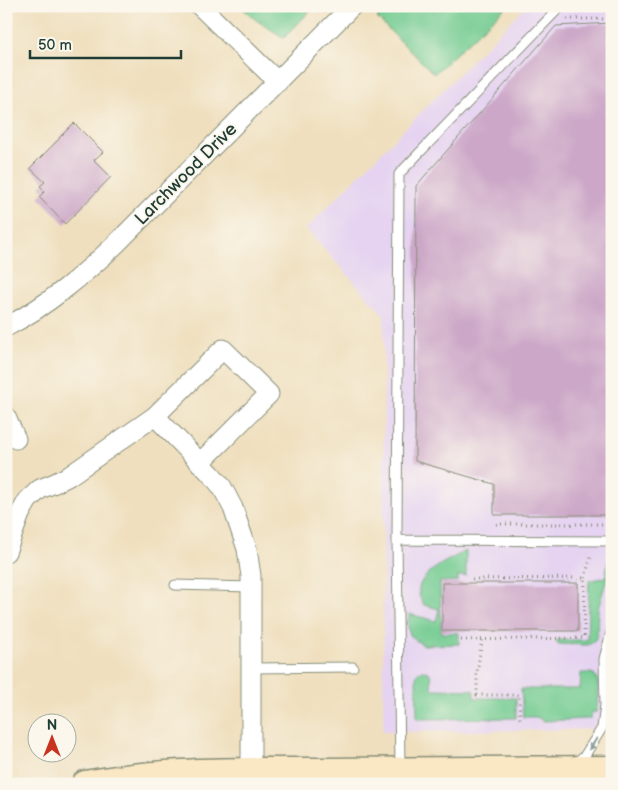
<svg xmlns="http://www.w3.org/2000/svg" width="618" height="790" viewBox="0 0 618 790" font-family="'Balsamiq Sans',sans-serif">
<rect width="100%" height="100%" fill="#fbf7ec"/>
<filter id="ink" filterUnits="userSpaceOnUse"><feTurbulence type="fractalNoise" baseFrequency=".02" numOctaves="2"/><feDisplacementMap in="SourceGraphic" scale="10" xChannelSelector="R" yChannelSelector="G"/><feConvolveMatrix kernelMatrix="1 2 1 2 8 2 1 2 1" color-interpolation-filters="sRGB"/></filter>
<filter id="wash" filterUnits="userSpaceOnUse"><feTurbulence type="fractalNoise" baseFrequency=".0096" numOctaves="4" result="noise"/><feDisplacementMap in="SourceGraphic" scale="20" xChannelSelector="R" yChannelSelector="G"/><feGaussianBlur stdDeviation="1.12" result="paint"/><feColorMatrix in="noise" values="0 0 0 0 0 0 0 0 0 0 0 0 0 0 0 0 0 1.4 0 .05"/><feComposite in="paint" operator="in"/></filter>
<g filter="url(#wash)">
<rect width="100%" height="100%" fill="#efdfbe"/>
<path fill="#e5d3f1" d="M526,6H612V729L383,732L384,315L306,229Z"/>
<path fill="#72cb91" stroke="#488462" d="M240,6H315L284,38L256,20Z
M388,6H507L434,74L377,18Z
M466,551V576H458V581L440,582L441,633H459V644L423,645L417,641L410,635L408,627L409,614L436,621L439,609L424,605C422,602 420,598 419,594C415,574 451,559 466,551Z
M608,560H612V571L605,585L598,609L597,637L592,643L588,645L557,644V640H587L589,581L606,577Z
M423,671L429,672L431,677L432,689L474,690V698H516V718L417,719L416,677L418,672Z
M581,673H590L594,674L598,681L597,712H592L591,718L588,719L543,721L537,717H523L521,689H580Z"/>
<g id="blocks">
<path fill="#cca7c8" d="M612,23L611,515H494V484L415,461L416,186L556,26Z
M74,123L103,152L94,160L111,177L65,224L39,197L45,191L40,186L45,182L30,168L60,138H59Z
M442,583H578V631H442Z"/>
</g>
</g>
<g filter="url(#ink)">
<use href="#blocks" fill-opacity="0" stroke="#878e79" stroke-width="1"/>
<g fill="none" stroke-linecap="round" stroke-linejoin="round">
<defs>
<path id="service" d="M397,540L612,541
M175,585L251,587
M251,668L353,667
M575,763L585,755L602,728L605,705L604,659L612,629
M400,768L397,540L399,174L561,6"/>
<path id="minor" d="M200,6L278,82
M6,327C47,306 82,276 116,244L352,6
M155,416L211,474L222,487L233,508L247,549L251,576V771
M6,417L16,439
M6,552L20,514L28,500L40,489L55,483L69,476L155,416L223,349L269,394L200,463"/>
<path id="secondary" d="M85,784C163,769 244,771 323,771C420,770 516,769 612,769"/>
</defs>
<use href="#service" stroke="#878e79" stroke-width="11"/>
<use href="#minor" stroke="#878e79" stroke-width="21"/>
<use href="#secondary" stroke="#878e79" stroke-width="29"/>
<path stroke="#878e79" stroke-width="3" stroke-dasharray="1 4" stroke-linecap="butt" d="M567,19H612
M496,524H612
M585,578L591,555
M461,640L584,638L585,578L472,579
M482,640L477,672V695H519L520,721"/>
<use href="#service" stroke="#fff" stroke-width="9"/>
<use href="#minor" stroke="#fff" stroke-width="19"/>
<use href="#secondary" stroke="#fae7c3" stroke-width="26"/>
</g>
<defs><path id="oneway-solid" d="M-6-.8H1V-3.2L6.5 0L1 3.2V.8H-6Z" transform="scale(1.25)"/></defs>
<use fill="#8f9e9a" href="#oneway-solid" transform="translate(593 744) rotate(123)"/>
</g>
<g text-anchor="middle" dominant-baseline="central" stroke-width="4" stroke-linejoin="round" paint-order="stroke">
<g font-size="18" fill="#1f3d34" stroke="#fbf7ec">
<text transform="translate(186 174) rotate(-45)">Larchwood Drive</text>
</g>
</g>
<rect width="618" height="790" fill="none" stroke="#fbf7ec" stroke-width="25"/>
<g transform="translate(52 738)"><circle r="24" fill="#fbf7ec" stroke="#a3ada2"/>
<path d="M0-4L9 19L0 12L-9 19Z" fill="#c8321e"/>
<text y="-8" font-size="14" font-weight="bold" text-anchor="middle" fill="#1f3d34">N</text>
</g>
<path d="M30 50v8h151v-8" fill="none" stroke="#1f3d34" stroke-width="2.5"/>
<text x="38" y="50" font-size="15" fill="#1f3d34" stroke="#fbf7ec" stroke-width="4" paint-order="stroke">50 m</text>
</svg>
